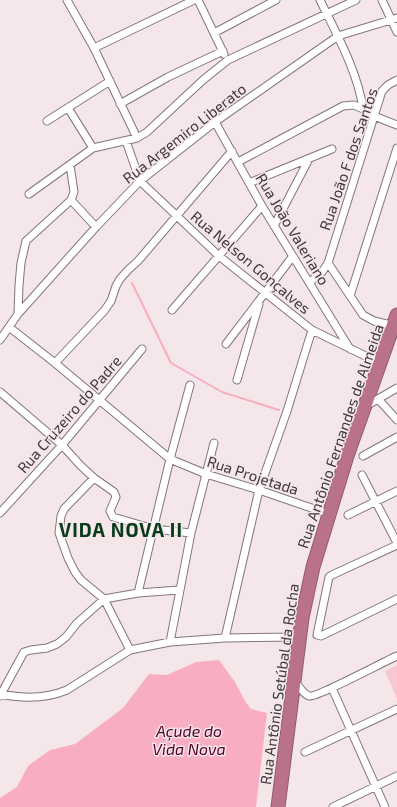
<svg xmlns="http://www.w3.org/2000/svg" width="397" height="807" viewBox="0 0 397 807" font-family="'Exo 2',sans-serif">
<rect width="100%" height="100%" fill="#f5e6ea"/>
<path fill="#f7c7d4" d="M397,665V699L385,671Z"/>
<path fill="#f8adc3" d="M219,660L235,682L245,701L251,709L267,713L256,807H0V798L17,787L28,766L50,750L75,744L123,708L149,674L167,675L196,662Z"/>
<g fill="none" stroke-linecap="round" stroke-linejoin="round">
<path stroke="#f8adc3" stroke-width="2" d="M132,283L171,363L222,392L279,410"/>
<defs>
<path id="street" d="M67,0L94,48L137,138
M198,0L224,54
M320,0C336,33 358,72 363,109L374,116L397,125
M382,0L397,32
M214,33L276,0
M94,48L194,0
M120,104L168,77L223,51
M68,108L93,148
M47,121L110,81
M215,122L262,206L350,349
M126,141L140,181L219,256L312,330L380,363
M238,162L343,106L354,105L363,109
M70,165L74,192L71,200L96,227
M249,183L332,149
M29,194L93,148L137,138L147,132L203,80L228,60L356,0
M274,226L309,159
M328,263L363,315L374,321L395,326
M310,282L322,272L328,263L382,91L388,85L397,80
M350,296L397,148
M172,310L262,206
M18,314L19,285L21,263L26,241L71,200
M9,327L55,363L170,459L206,474L259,490L329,514
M0,340L18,314L96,227L140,181L215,122L338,36L397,18
M226,344L293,256
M55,363L104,311L111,301L116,286L120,279L128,270L138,261L232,151
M237,380L259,304
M0,392L62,445L80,465L94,478L114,492L116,497L110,511L113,517L154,529L191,533
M378,399L397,420
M366,406L397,388
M363,456L397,437
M362,475L397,543
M94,478L64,509L61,516L59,533L68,558L75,572L81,580L104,599L130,650
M0,513L62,445L142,349
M348,515L397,491
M397,545L332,575L329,577L317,635L321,636L397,599
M138,593L170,459L190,385
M225,638L259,490L287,411L312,330
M170,642L191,533L214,443
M294,680C297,684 303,694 309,696C316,698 385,661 397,656
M332,688L385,807
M1,694C24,699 45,699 67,690L130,650L170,642L225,638L299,637
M0,696L24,652L31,650L47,648L57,644L66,637L77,623L104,599L138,593L179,590
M305,752L397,709
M333,807L397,776"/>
<path id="highway" d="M278,807L302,618L313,567L347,456L397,315"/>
</defs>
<use href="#street" stroke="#837579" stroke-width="9"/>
<use href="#highway" stroke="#8f5e6d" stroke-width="15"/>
<use href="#street" stroke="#fff" stroke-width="7"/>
<use href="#highway" stroke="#ba7289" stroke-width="13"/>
</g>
<g text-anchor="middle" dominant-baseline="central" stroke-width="3" stroke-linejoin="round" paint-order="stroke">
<g font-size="15" fill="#3e383a" stroke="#f5e6ea">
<text transform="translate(184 133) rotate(-38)">Rua Argemiro Liberato</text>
<text transform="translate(348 159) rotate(-71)">Rua João F dos Santos</text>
<text transform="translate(293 229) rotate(59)">Rua João Valeriano</text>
<text transform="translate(251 262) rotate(40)">Rua Nelson Gonçalves</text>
<text transform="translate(69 414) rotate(-49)">Rua Cruzeiro do Padre</text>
<text transform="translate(340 436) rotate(-71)">Rua Antônio Fernandes de Almeida</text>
<text transform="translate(253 475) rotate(18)">Rua Projetada</text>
<text transform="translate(279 684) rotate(-82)">Rua Antônio Setúbal da Rocha</text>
</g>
<g font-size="16" font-style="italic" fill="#560029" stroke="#f5e6ea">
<text x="189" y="730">Açude do<tspan x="189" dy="18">Vida Nova</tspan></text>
</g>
<g font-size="19" font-weight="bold" letter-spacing="1" fill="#073b19" stroke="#f5e6ea">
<text x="121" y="529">VIDA NOVA II</text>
</g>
</g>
</svg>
